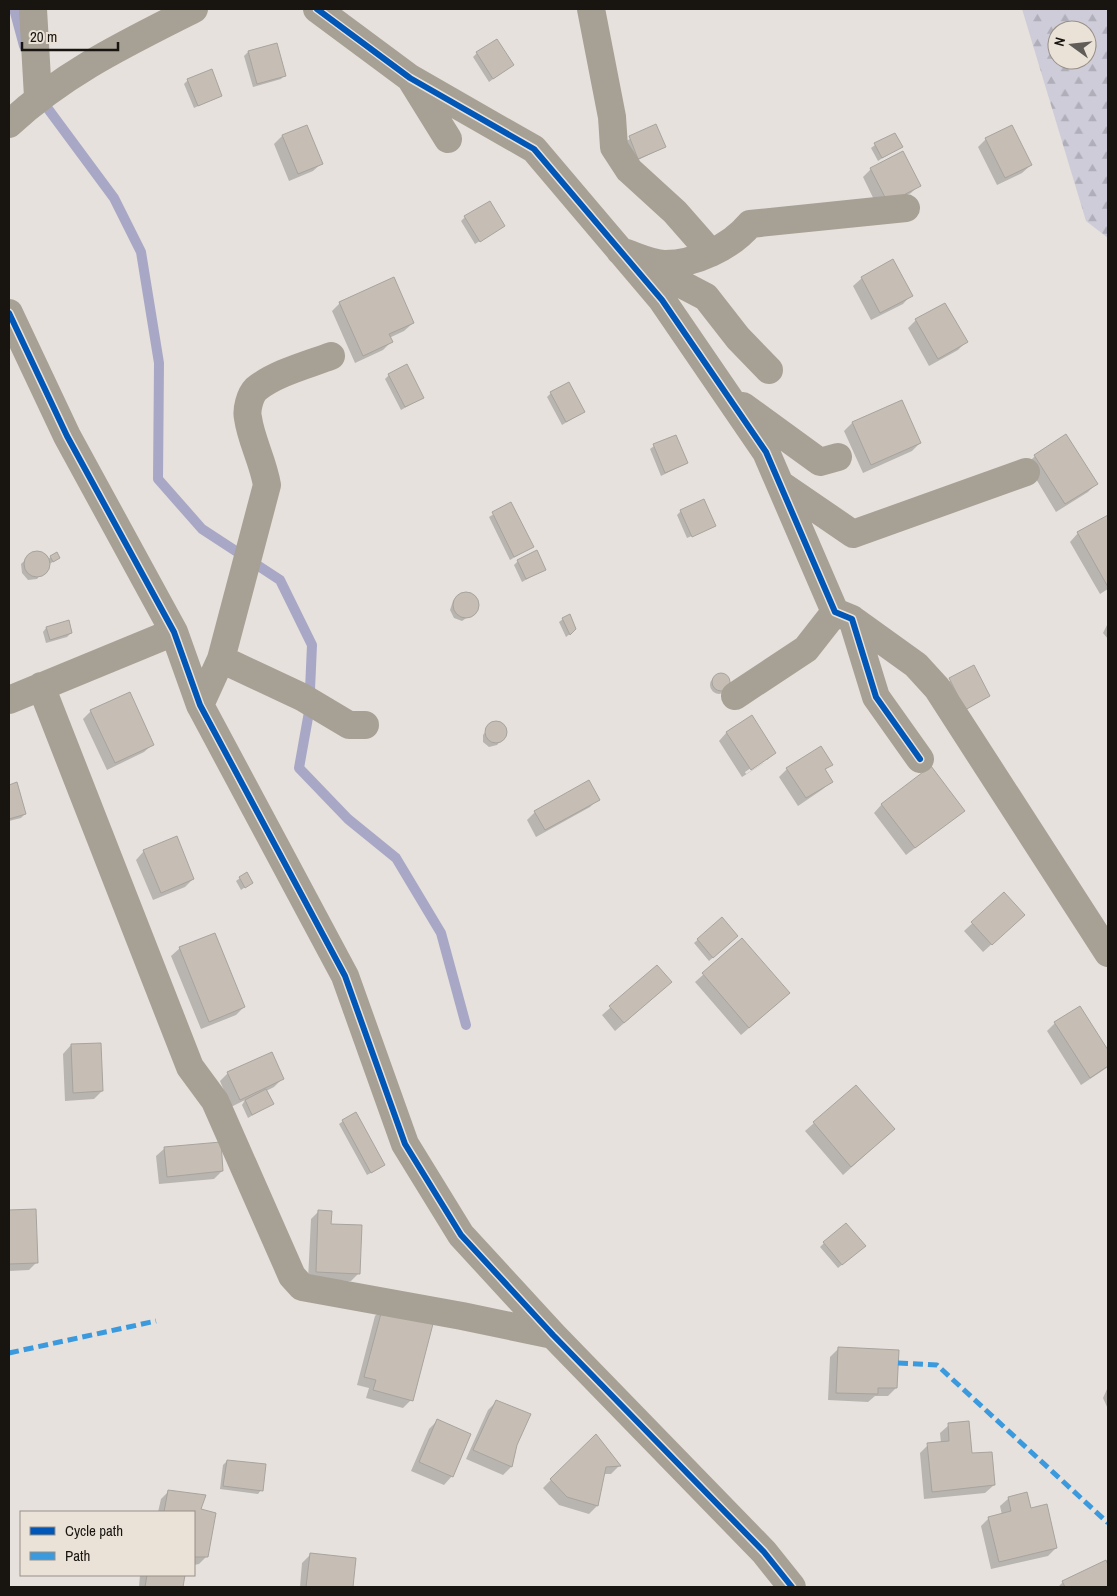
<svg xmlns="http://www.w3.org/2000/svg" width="1117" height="1596" viewBox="0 0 1117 1596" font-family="'Archivo Narrow',sans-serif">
<defs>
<pattern id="forest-firs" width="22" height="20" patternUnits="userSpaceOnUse" patternTransform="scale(1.25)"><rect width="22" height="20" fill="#ceccd9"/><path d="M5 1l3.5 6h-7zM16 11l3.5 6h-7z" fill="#b0aeb9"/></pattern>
</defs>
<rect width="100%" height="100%" fill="#e6e1dc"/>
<path fill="url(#forest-firs)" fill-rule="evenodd" d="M1022,9H1108V238L1086,221ZM1057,30H1087V60H1057Z"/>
<path fill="#0003" d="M276,44L285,75L281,79L253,87L244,56L248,52Z
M477,53L512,65L489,82L473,57Z
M188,80L221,95L194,108L184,84Z
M306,126L322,163L313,171L289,181L274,144L282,136Z
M656,126L665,147L634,162L626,141Z
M986,139L1031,165L1022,173L997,185L978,147Z
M875,145L901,146L878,161L871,148Z
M871,169L919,185L911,193L879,210L863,177Z
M465,217L504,226L475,244L461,221Z
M862,278L911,295L903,304L871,320L853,286Z
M340,303L413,323L404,331L389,338L391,342L383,350L355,363L332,311Z
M916,320L966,342L958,350L929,366L908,328Z
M389,375L422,398L401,410L385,379Z
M551,393L583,412L562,425L547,397Z
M901,401L920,443L912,451L863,473L844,431L852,423Z
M654,446L687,463L661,476L650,449Z
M1035,456L1096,484L1088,492L1056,512L1027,464Z
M510,504L532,547L510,560L489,517Z
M681,511L715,526L687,538L677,515Z
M1108,516V589L1100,594L1070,542L1078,533Z
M41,552L48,559L51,557L59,558L48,565L37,579L28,580L22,573L21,564L32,553Z
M518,561L545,569L522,582L514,565Z
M465,593L474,596L478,604L475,612L462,621L454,618L450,610L453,601Z
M563,619L571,633L566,637L559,622Z
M1108,623V639L1103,633Z
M46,628L71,633L67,637L46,643L43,632Z
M974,667L989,696L961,712L946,683Z
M710 685a9 9 0 1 1 18 0a9 9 0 1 1-18 0Z
M91,711L153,744L144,752L107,770L83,719Z
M499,723L505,727L506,735L497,745L489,747L483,742V735L491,724Z
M727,732L775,753L767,760V757L745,772L746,774L767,761L742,777L719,741Z
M831,764L824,771L831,781L823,789L798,806L779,777L787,769Z
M16,784L25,814L21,818L9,821V786Z
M598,799L590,807L536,837L527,820L535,812Z
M882,804L963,811L906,855L874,813Z
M144,851L193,879L185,887L153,900L136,860Z
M240,878L251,883L241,890L236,881Z
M1004,894L1015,923L983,952L964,931Z
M722,919L733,940L709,961L694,943Z
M215,934L244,1007L236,1015L201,1029L171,956L180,948Z
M742,940L780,1001L741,1035L695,982Z
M657,967L662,990L615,1031L602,1015Z
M1079,1007L1108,1052V1067L1081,1085L1047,1031L1055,1023Z
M100,1044L102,1091L94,1099L65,1101L63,1054L71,1045Z
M228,1073L282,1079L274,1087L266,1091L272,1104L248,1118L242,1105L245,1100L231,1107L220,1081Z
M856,1086L885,1137L843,1175L805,1131Z
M343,1121L384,1165L380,1168L367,1175L339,1124Z
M165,1148L222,1171L214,1179L159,1184L156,1156Z
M35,1210L37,1262L29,1270L9,1271V1211Z
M319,1211L359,1273L351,1281L308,1280L311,1219Z
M824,1243L860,1250L838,1268L820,1247Z
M383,1308L411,1400L403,1408L366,1398L369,1388L357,1385L375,1316Z
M838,1349L896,1388L888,1396H875L868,1402L828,1400L830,1357Z
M1108,1387V1409L1103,1398Z
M496,1402L516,1444L511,1467L503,1475L466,1459L488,1410Z
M437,1421L469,1435L452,1476L444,1485L411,1471L429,1429Z
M949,1425L994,1485L985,1493L924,1499L920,1453L928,1445L941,1443L940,1433Z
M595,1435L619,1466L611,1474H604L597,1506L589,1514L559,1505L543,1488Z
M227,1461L261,1490L258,1494L220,1489L223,1465Z
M169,1491L199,1510L207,1556L199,1564L194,1565V1512H158L161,1499Z
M1009,1498L1030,1510L1056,1548L1048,1556L991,1569L981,1526L989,1518L1002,1515L1000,1506Z
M310,1555L355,1559L352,1587H300L302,1563Z
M1105,1562L1108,1568V1587H1058L1063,1582Z
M140,1575H183L182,1587H139Z"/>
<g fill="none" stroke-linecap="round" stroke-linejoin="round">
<path stroke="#a8a8c6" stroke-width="10" d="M14,9L24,46
M40,98L114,198L141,252L159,363L158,479L202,529L280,580L312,645L309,712L299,768L348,819L396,858L441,933L466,1025"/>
</g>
<path fill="#c6beb4" stroke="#a7a39e" d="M497,39L514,65L493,79L476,52Z
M277,43L286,76L257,84L248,51Z
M212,69L222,96L198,106L187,79Z
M656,124L666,147L638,159L629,136Z
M307,125L323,164L298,174L282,135Z
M1012,125L1032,165L1005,178L985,138Z
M895,133L903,147L882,158L874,143Z
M903,151L921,186L888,203L870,168Z
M490,201L505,226L480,242L464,216Z
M893,259L913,296L880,313L861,277Z
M394,277L414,323L389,334L393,342L363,356L339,302Z
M945,303L968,342L938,359L915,319Z
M407,364L424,398L405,407L388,374Z
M569,382L585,412L566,422L550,392Z
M902,400L921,443L871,465L852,422Z
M1066,434L1098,484L1065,504L1034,455Z
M676,435L688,463L665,473L653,444Z
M704,499L716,526L692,537L680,510Z
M511,502L534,547L514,557L492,512Z
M1108,515V587L1077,532Z
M537,550L546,570L526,579L517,560Z
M24 564a13 13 0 1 1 26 0a13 13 0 1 1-26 0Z
M57,552L60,558L53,562L50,556Z
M453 605a13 13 0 1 1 26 0a13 13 0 1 1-26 0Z
M570,614L576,629L570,635L562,618Z
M69,620L72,633L50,640L46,627Z
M974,665L990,696L965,710L949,678Z
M712 682a9 9 0 1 1 18 0a9 9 0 1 1-18 0Z
M130,692L154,745L115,763L90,710Z
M752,715L776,753L751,770L726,732Z
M485 732a11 11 0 1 1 22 0a11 11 0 1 1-22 0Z
M821,746L833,765L825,769L833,782L806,798L786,768Z
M931,766L965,811L915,848L881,804Z
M589,780L600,800L545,830L534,811Z
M17,782L26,814L9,819V785Z
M177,836L194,879L161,893L143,850Z
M247,872L253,883L245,888L239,877Z
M1004,892L1025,915L992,945L971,922Z
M722,917L738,936L713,958L697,939Z
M215,933L245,1007L209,1022L179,947Z
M742,938L790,993L749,1028L702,973Z
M657,965L672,982L624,1023L609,1006Z
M1080,1006L1108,1050V1066L1090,1078L1054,1022Z
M101,1043L103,1091L73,1093L71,1044Z
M272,1052L284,1079L240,1100L227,1072Z
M856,1085L895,1129L851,1167L813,1122Z
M266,1089L274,1104L252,1115L245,1100Z
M356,1112L385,1165L371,1173L342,1120Z
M221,1142L223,1171L167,1177L164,1147Z
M36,1209L38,1263L9,1264V1210Z
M318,1210L332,1211L331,1224L362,1225L360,1274L316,1272Z
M846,1223L866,1246L842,1265L823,1242Z
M383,1306L434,1320L413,1401L373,1390L376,1380L364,1377Z
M838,1347L899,1350L897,1388H878V1394L836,1393Z
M496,1400L531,1414L517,1445L512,1467L473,1450Z
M437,1419L471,1434L453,1477L419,1462Z
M969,1421L972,1453L992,1452L995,1485L932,1492L927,1443L949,1441L948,1423Z
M596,1434L621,1466L606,1467L598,1506L567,1497L550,1479Z
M227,1460L266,1464L263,1491L223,1486Z
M168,1490L206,1495L201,1509L216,1513L208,1557H194V1512H164Z
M1027,1492L1031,1508L1047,1504L1057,1548L999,1562L988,1517L1011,1511L1008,1497Z
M310,1553L356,1558L353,1587H306Z
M1106,1560L1108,1565V1587H1065L1062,1581Z
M147,1575H185L183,1587H145Z"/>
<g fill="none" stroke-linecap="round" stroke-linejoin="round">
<path stroke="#a7a095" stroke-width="28" d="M33,9L38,97
M317,9L410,78L534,149L662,300L766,452L835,612L852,619L876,697L920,759
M591,9L612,117L614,147L629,170L675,212L711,253
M412,81L448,139
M9,124C65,72 127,43 194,9
M620,251C634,255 651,264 665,264C695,264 731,247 750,224L906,208
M643,264L706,297L738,338L769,370
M9,313L67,436L174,632L200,705L345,976L405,1144L461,1235L553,1335L764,1552L792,1587
M743,406L820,462L838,457
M780,484L853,534L1026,472
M852,619L916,665L937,688L1108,953
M221,659L302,697L349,725H365
M41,686L190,1067L215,1101L292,1276L302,1287L462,1316L553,1335
M735,696L806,649L835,612
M9,700L174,632
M200,705L221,659L267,485C263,461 251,440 248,418C246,410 250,395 256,389C276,373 307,365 331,356"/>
<path stroke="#3b9ade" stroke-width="5" stroke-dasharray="10 5" stroke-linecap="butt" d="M9,1353L156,1321
M898,1363L937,1365L1108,1523"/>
<defs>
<path id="cycleway" d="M317,9L410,78L534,149L662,300L766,452L835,612L852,619L876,697L920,759
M9,313L67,436L174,632L200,705L345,976L405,1144L461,1235L553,1335L764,1552L792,1587"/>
</defs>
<use href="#cycleway" stroke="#ebe2d7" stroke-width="9"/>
<use href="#cycleway" stroke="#0057b8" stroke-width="6"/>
</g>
<rect width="1117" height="1596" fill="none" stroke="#181511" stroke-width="20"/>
<rect x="20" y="1511" width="175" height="65" fill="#ebe2d7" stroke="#979088"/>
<rect x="30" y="1527" width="25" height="8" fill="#0057b8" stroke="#979088"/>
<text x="65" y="1536" font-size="15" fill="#181511">Cycle path</text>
<rect x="30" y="1552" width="25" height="8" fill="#3b9ade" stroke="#979088"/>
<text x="65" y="1561" font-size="15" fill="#181511">Path</text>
<g transform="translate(1072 45) rotate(285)"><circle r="24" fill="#ebe2d7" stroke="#979088"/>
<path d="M0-4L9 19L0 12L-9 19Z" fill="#605c58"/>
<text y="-8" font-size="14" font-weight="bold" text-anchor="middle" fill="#181511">N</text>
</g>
<path d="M22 42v8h96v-8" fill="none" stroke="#181511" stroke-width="2.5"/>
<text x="30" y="42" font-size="15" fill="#181511" stroke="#ebe2d7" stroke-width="4" paint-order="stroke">20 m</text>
</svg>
